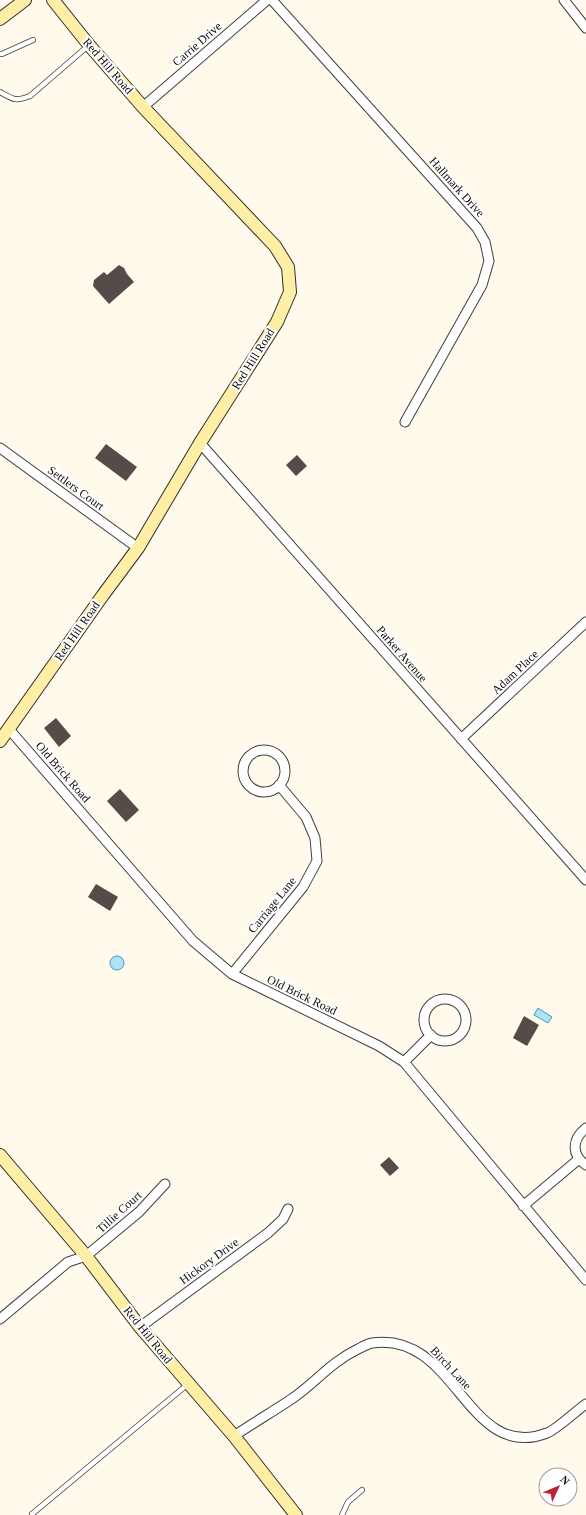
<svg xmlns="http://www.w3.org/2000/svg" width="586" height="1515" viewBox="0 0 586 1515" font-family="Georgia,serif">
<rect width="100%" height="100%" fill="#fffaeb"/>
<path fill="#b0e1f6" stroke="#369ccd" d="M110 963a7 7 0 1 1 14 0a7 7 0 1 1-14 0Z
M538,1008L552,1017L548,1023L534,1015Z"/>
<path fill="#544c48" d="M119,265L124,268L127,274L134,282L109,304L93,286L94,280L104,272L107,275Z
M106,444L137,467L126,481L95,458Z
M297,455L307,466L296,476L286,465Z
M56,718L71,736L59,747L44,728Z
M120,789L139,810L126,822L107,801Z
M96,884L118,897L110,911L88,897Z
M524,1016L539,1025L527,1046L513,1038Z
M389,1157L399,1168L390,1176L380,1165Z"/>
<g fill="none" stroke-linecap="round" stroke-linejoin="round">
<defs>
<path id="lane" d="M0,54H2L33,40
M0,92C13,99 15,102 30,96L88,46
M32,1514L188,1384
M342,1515L348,1502L362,1490"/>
<path id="street" d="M272,0L477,228L485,242L489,261L482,285L405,422
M564,0L586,28
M143,107L267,0
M200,443L586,880
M0,448L138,548
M8,728L193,941L232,974L379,1046L404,1062L586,1280
M461,739L586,622
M243 771a21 21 0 1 1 42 0a21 21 0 1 1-42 0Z
M232,974L303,887L317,861L315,838L306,817L279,785
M424 1020a21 21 0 1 1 42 0a21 21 0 1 1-42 0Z
M404,1062L431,1035
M586,1128C572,1139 571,1155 586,1165
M523,1206L579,1159
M0,1319L68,1262L86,1256L139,1212L165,1184
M140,1327L268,1233L283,1219L288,1209
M234,1436C253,1423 274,1411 293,1398C316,1382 331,1362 358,1349C362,1347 367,1344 372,1343C456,1330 467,1464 547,1433C556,1430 577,1410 586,1404"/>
<path id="secondary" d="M0,19L25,0
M0,741L103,595L138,548L200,443L277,322L290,292L288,267L275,246L143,107L89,45L53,0
M0,1155L86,1256L140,1327L234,1436L296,1515"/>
</defs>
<use href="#lane" stroke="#3f3f3f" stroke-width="6"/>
<use href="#street" stroke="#3f3f3f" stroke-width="11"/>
<use href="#secondary" stroke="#2e2e2e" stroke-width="14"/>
<use href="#lane" stroke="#fff" stroke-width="4.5"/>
<use href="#street" stroke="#fff" stroke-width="9"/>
<use href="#secondary" stroke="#ffefa6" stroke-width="12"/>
</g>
<g text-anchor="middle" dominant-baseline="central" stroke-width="4" stroke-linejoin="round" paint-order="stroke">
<g font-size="12" fill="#0c0c0c" stroke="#fff">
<text transform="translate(197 44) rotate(-41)">Carrie Drive</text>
<text transform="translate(108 66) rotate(49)">Red Hill Road</text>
<text transform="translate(457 187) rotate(48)">Hallmark Drive</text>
<text transform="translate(253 359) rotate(-58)">Red Hill Road</text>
<text transform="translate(76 488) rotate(36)">Settlers Court</text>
<text transform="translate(77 631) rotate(-55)">Red Hill Road</text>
<text transform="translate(402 654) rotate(49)">Parker Avenue</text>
<text transform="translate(515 672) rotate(-43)">Adam Place</text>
<text transform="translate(63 772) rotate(49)">Old Brick Road</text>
<text transform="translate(272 905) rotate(-51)">Carriage Lane</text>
<text transform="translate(302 995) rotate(26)">Old Brick Road</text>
<text transform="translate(119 1212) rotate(-42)">Tillie Court</text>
<text transform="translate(209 1261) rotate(-36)">Hickory Drive</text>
<text transform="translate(148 1335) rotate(51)">Red Hill Road</text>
<text transform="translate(451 1368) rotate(47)">Birch Lane</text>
</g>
</g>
<g transform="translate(558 1487) rotate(46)"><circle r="19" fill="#ffffff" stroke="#9e9e9e"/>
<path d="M0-3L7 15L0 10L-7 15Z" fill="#bc2436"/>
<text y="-6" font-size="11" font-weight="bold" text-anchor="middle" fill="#0c0c0c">N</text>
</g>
</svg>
